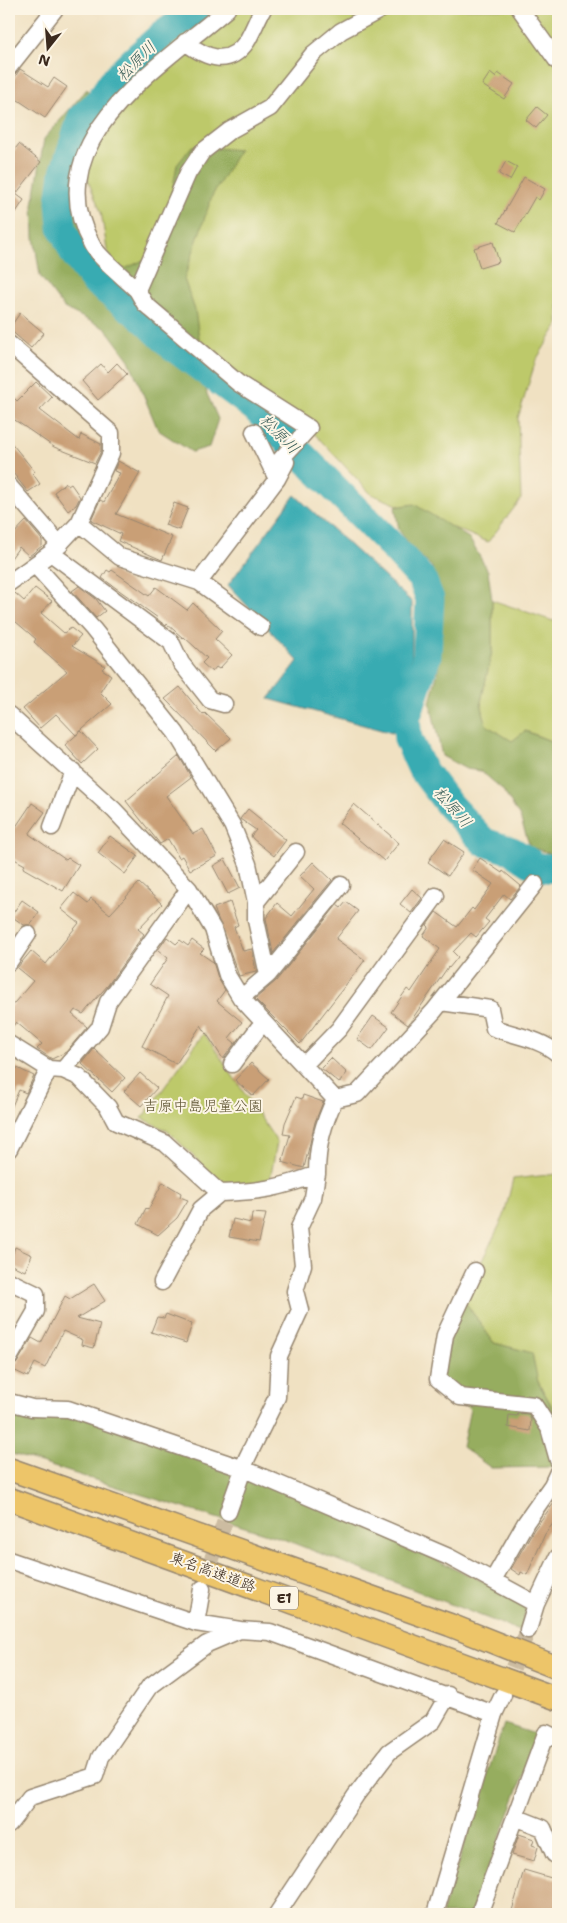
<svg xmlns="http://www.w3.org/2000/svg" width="567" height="1923" viewBox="0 0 567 1923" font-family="'Shantell Sans','Klee One',sans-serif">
<rect width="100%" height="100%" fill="#fcf5e5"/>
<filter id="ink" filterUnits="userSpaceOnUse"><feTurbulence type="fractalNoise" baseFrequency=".02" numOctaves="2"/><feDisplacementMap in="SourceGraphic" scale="10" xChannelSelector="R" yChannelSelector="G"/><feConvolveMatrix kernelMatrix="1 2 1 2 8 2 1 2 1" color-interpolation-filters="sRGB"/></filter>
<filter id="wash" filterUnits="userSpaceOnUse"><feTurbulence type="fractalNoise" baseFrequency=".0096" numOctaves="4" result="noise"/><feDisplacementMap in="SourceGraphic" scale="20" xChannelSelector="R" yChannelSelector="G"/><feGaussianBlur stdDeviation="1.12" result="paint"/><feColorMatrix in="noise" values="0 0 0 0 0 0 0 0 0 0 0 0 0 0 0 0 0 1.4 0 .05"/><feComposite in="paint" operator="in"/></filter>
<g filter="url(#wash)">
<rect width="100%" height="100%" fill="#f0e1c2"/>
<path fill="#bdc96b" stroke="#7c7a44" d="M222,9H558V325L536,360L518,418L521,499L488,542L371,494L309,428L243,386L109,262L101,212L84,171L94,119L181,35Z
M492,600L553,621L558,618V744L526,731L512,742L486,725L481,702L492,651Z
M204,1033L277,1142L269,1186H224L168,1131L142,1118Z
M557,1174L558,1175V1417L536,1378L532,1353L494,1343L463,1299L504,1216L513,1179Z"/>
<path fill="#96ad5f" stroke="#686c3e" d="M87,89L95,106L64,173L101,280L161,252L177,165L192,146L239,150L212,196L184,279L195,310L207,394L218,419L209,447L192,452L158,430L129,360L106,329L64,308L40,276L34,237L33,205L44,139Z
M414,504L469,538L488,571L492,600V651L481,702L486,725L512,741L525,731L558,744V856L530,847L520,817L502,789L481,771L466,769L442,756L430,702L438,672L440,628L432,567L411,547L399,530L395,507Z
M463,1299L494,1343L532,1353L538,1382L558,1418V1467L491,1468L462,1447L470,1409L438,1379Z
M9,1412L23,1419L84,1414L232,1465L519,1598L526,1610L520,1631L283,1539L9,1453Z
M504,1724L538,1735L472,1914H441Z"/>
<path fill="#39abb2" stroke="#3a6a68" d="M295,495L412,602V656L392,733L269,699L298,661L228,585Z"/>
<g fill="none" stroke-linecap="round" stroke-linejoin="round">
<path stroke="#39abb2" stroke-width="29" d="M199,9L162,35L134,60L112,82L99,102L82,117L64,173L60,202L62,228L74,253L94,281L144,319L172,346L254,407L389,543L422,579L430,599L427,656L406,719L408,739L422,769L450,806L484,842L512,851L537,867L558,869"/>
</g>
<g id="blocks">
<path fill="#c99f76" d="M20,69L48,87L54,78L67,87L45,118L9,94V86Z
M490,73L495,77L498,73L514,84L504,99L482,85Z
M537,107L547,115L536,128L526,120Z
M19,144L41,162L16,194L24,200L9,223V157Z
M506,161L517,167L510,180L499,174Z
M524,177L545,189L539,200L535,197L515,232L498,223Z
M493,242L499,262L480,268L474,248Z
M20,313L44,333L31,348L9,329Z
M117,363L127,374L98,400L82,381L101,364L108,372Z
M36,382L52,397L40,410L79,440L81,434L101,444V451L95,463L54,447L9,416V393L17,401Z
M9,440L35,472L33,474L40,484L28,492L9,468Z
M118,461L140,473L116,514L172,537L162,560L118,541L121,534L91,520L100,500L104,502L120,473L114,471Z
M66,483L68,486L71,484L80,497L76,505L68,511L54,492Z
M174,503L188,508L179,530L165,525Z
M26,521L42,540V546L29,556L19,547L9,561V539Z
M107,570L110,572L112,570L149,596L156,587L187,610L193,603L222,631L215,639L232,655L219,669L216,667L212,672L202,663L207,658L184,637L183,638L167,624L166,626L157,619L158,618L102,578Z
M79,586L96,599L105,611L96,618L72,591Z
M35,588L52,601L41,613L64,633L71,628L81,636L72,646L105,666L102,669L111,675L100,692L112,704L76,735L56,714L40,728L23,709L67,671L34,642L36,639L9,616V601L15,593L24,601Z
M180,687L203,715L205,713L231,738L216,751L165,699Z
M81,731L98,749L82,764L65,745Z
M179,756L191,777L166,796L193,834L203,829L217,856L190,870L182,856L179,858L168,839L160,844L126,801Z
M32,803L45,812L29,834L66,860L68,858L79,865L63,891L23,868L25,865L9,856V824L15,828Z
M354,804L399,843L384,861L339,823Z
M248,809L286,840L274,856L253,839L251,836L256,830L240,819Z
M110,836L138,856L125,874L98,853Z
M444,839L464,852L448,876L428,862Z
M480,858L502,873L503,871L521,886L510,899L504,894L485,919L489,922L476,937L471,933L453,952L458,957L449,968L448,967L408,1025L391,1012L407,989L411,992L440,949L423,936L429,927L427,925L436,912L457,927L472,908L474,910L493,884L472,870Z
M225,859L240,888L228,894L213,866Z
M313,862L332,880L273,953L266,918L277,903L292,916L314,889L300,876Z
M139,883L162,904L138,929L144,934L108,985L83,1014L75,1010L72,1014L87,1027L66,1052L52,1059L37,1049L42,1044L16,1022L9,1031V1009L33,981L17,968L31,951L46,964L79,923L61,909L74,893L88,904L91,899L110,914Z
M412,889L422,898L411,913L400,904Z
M22,900L39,912L30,925H24L11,916Z
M230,902L238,925L234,927L243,951L252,949L256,972L239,976L214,908Z
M346,902L358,911L336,939L365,960L300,1044L255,999L276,981L337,905L341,908Z
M167,937L176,944L180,940L188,946L192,940L204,949L200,953L213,962L218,978L225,990L217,1001L242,1022L229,1038L235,1043L223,1059L201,1025L176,1064L142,1046L168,996L150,984L168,958L158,950Z
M373,1016L389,1027L372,1050L357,1039Z
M94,1049L125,1078L112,1092L82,1064Z
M331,1058L347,1073L339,1083L321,1068Z
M251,1063L269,1079L253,1096L235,1080Z
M9,1064L34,1076L26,1093L19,1090L9,1113Z
M140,1073L157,1088L141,1106L124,1091Z
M303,1095L323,1102L315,1122L304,1168L282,1162L290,1135L283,1134L285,1123L296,1097L302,1099Z
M163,1182L181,1193L180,1197L188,1200L177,1218L158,1235L138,1224L146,1208L148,1210Z
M252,1213L266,1214L259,1242L229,1237L233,1219L251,1223Z
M15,1247L32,1255L25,1271L9,1264Z
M94,1284L105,1301L77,1318L100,1324L94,1348L82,1345L83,1340L63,1331L45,1368L35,1363L28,1377L9,1368L17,1363L32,1338L41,1343L65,1296L70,1299Z
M166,1314L192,1324L186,1343L151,1332L157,1317L164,1318Z
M518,1413L528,1414L531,1419L530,1431L508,1427L509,1415L517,1416Z
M558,1498V1517L545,1534L527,1575L521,1572L520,1575L511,1569L534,1529Z
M519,1834L534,1839L532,1845L538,1847L534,1861L512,1855Z
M524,1870L558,1880V1914H511Z"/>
</g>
</g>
<g filter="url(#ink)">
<use href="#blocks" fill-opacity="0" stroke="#968670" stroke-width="1"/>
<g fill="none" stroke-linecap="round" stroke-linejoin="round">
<path stroke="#ccbca1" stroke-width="16" stroke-dasharray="16 8" stroke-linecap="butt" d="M204,1582L228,1512
M504,1690L528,1630"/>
<defs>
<path id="minor" d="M520,9L558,62
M185,42C206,58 229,68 247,41C253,31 257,19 263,9
M9,67L55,9
M137,290C126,279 98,257 92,245C35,141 161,66 227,9
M9,344L111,433V453L79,523L51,553L9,583
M254,432L277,479
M9,486L60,545
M79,523L120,557L199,582L261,627
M51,553L171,642L181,663L210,700L224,704
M36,566L93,629L176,733L232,825L248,864L256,902V920L268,975L241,998
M199,582L277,479L286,462L281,459L309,428L238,383L145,304L137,290L188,173L202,152L229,131L270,108L313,54L341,31L382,9
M9,715L114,810L189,889L213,929L227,975L241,998L335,1099
M52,827L73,771
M256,902L296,852
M9,962L28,934
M268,975L341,885
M441,1002L490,1009L494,1028C516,1036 541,1039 558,1054
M9,1044L49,1069L63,1070L79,1077L108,1107L116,1122L165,1143L220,1193C259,1192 281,1188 317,1174C317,1146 323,1124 335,1099L357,1094L434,1011L535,884
M232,1064L263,1022
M305,1064L339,1029L436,896
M63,1070L100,1027L108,1002L189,889
M9,1149L49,1069
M475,1271L445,1335L438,1379L460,1397L534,1405L549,1428L558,1460
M9,1281L36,1294V1311L9,1358
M162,1282L201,1209L220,1193
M9,1402L32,1408L68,1409L244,1469L449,1557L536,1604
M228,1512L247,1458L277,1397L279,1356L300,1310L295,1291L303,1265L299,1228L313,1198L317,1174
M9,1560L196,1623L240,1630
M493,1580L526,1522L552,1485L558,1472
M196,1623L202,1589
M528,1630L536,1604L558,1557
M515,1817L546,1733L558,1739
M9,1824L30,1797L95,1776L101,1757L149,1687L207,1644L240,1630L270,1632L494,1714
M277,1914L356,1795L389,1752L433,1721L448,1695
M435,1914L494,1714L503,1695
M479,1914L515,1817L543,1828L554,1854L558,1856"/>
<path id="highway" d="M9,1469L450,1625L558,1668
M9,1499L558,1699"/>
</defs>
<use href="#minor" stroke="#968670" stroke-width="19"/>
<use href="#highway" stroke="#968670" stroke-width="25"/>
<use href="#minor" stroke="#fff" stroke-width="16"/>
<use href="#highway" stroke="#edc569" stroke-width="22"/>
</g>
</g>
<g text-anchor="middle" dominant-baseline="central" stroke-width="4" stroke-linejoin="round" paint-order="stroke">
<rect fill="#fcf5e5" stroke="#75675a" stroke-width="1" x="270" y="1586.5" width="28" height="23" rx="4"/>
<g font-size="14" font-weight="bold" fill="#3b2a1e">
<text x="284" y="1598">E1</text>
</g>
<g font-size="15" fill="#5c5231" stroke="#fcf5e5">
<text x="203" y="1106">吉原中島児童公園</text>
</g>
<g font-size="15" fill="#3b2a1e" stroke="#fcf5e5">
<text transform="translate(213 1572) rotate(20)">東名高速道路</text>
</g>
<g font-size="16" font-style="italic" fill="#3a5e59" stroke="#fcf5e5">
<text transform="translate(136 61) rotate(-45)">松原川</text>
<text transform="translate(280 434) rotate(46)">松原川</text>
<text transform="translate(453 807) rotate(49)">松原川</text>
</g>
</g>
<rect width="567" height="1923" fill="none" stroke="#fcf5e5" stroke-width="30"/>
<g transform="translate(48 48) rotate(197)" stroke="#fcf5e5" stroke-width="4" paint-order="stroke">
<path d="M0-4L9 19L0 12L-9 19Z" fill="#3b2a1e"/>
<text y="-8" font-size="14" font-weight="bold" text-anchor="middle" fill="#3b2a1e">N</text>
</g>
</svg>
